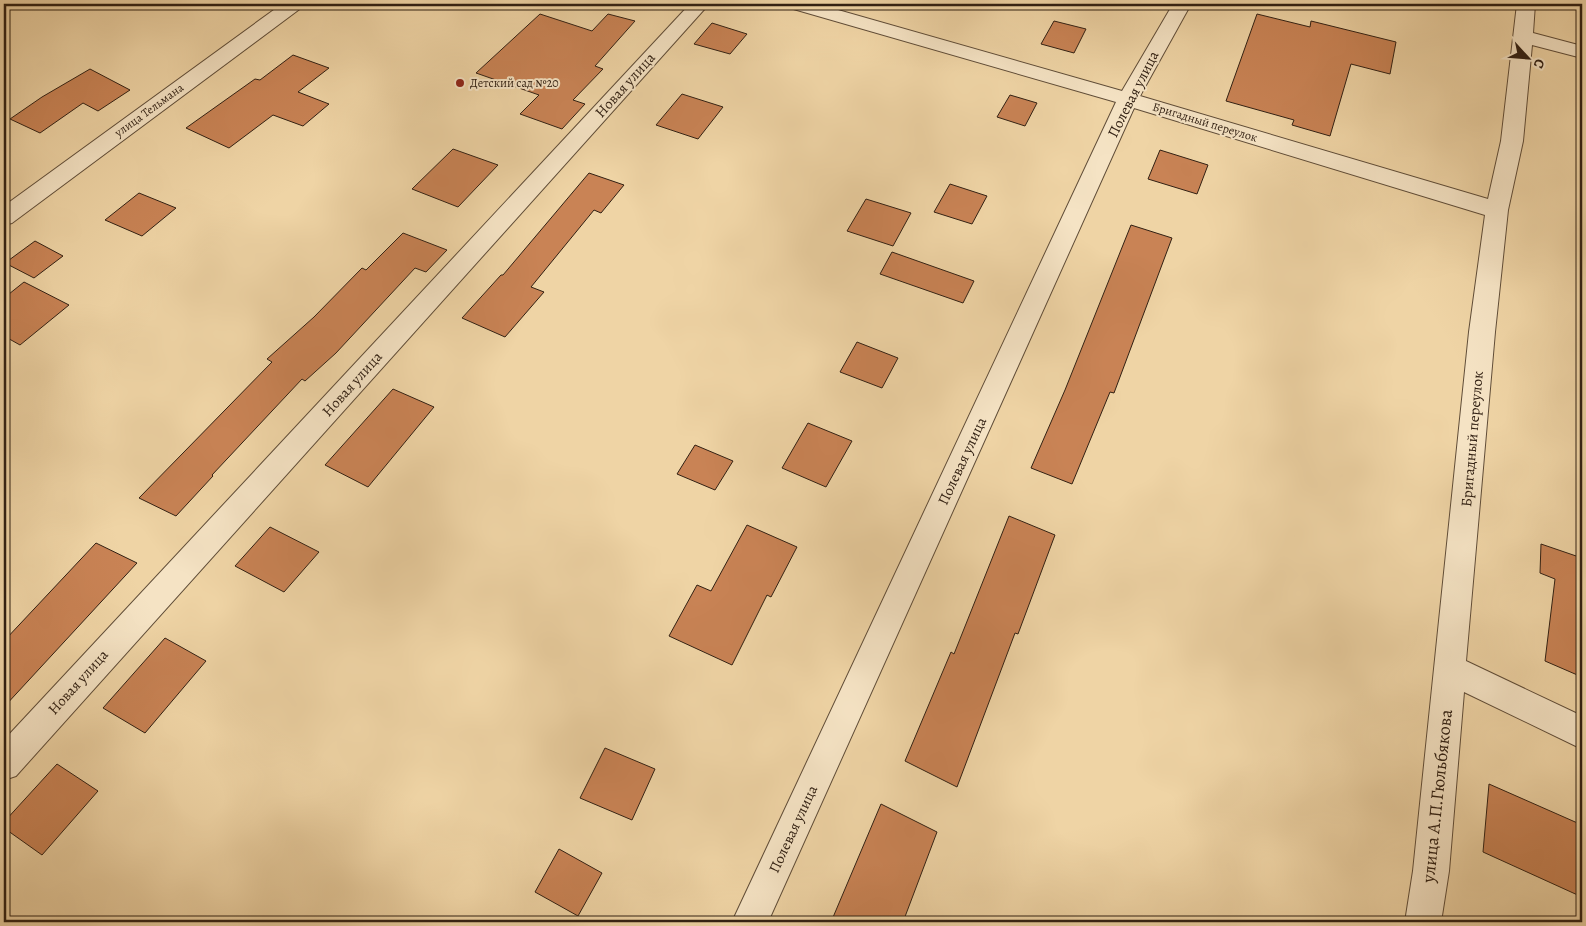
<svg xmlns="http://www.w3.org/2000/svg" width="1586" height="926" viewBox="0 0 1586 926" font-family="Alegreya,serif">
<rect width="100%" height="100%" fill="#efd4a5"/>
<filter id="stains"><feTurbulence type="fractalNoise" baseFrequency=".004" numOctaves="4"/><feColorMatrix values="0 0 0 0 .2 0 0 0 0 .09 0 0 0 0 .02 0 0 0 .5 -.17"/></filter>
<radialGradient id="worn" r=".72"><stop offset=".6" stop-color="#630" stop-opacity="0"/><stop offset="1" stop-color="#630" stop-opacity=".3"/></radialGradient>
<path fill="#c98355" stroke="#312013" d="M540,14L592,31L608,14L635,21L595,66L603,69L573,100L585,104L562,129L520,114L539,95L476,73Z
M1257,14L1310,27L1311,21L1396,42L1390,74L1351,64L1330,136L1292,125L1294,120L1226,101Z
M1054,21L1086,29L1074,53L1041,44Z
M712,23L747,34L730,54L694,44Z
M293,55L329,68L298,92L329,104L303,126L273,115L229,148L186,128L255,79L260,80Z
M90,69L130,90L98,111L83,103L40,133L10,119L42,97Z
M682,94L723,107L698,139L656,125Z
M1010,95L1037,103L1025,126L997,117Z
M453,149L498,165L458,207L412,189Z
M1160,150L1208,165L1197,194L1148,179Z
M589,173L624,185L601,213L594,210L531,287L544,292L505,337L462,318L501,275H503Z
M950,184L987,196L972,224L934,212Z
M139,193L176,208L142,236L105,220Z
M866,199L911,213L893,246L847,231Z
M1131,225L1172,238L1114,393L1110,392L1072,484L1031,468L1065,390Z
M403,233L447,250L426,272L415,268L336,353L305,381L302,379L212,475L213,476L176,516L139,498L272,362L267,359L314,317L362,268L366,270Z
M35,241L63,256L34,278L5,263Z
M892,252L974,281L963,303L880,274Z
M24,282L69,305L20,345L4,336V298Z
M857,342L898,358L882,388L840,372Z
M393,389L434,407L368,487L325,465Z
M808,423L852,441L826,487L782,468Z
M695,445L733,461L715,490L677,474Z
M1009,516L1055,535L1018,634L1015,633L957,787L905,761L951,652L954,654Z
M747,525L797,547L771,597L767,595L732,665L669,636L697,585L711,591Z
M270,527L319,552L284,592L235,566Z
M96,543L137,563L4,707V641Z
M1541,544L1582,558V677L1545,661L1555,579L1540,573Z
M165,638L206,661L145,733L103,708Z
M605,748L655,769L632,820L580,798Z
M57,764L98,791L42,855L4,828V822Z
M1489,784L1582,825V897L1483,852Z
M881,804L937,832L903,922H831Z
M559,849L602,873L578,916L535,892Z"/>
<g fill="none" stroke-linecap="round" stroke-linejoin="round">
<defs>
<path id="minor" d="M282,4H303L301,8L12,223L4,225V206Z
M690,4H709L16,776L4,780V740Z
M788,4H817L1122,91L1173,4H1191L1140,96L1488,199L1501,141L1517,4H1535L1533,33L1582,46V58L1532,45L1523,141L1508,210L1495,332L1466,661L1582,716V749L1464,692L1449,871L1441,922H1405L1413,871L1469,332L1485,215L1134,108L768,922H732L1116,102L790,8Z"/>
</defs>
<use href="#minor" stroke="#604d38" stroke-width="2"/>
<use href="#minor" fill="#f5e3c4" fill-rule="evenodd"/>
</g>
<circle fill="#8f2418" stroke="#f5e3c4" stroke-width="2" cx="460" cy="83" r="5"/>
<g text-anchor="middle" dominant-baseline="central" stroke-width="4" stroke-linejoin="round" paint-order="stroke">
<g font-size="12" fill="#312013" stroke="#f5e3c4" text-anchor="start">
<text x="470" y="83">Детский сад №20</text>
</g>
<g font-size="12" fill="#312013" stroke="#f5e3c4">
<text transform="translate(149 110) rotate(-36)">улица Тельмана</text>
<text transform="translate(1205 122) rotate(17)">Бригадный переулок</text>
</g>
<g font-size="15" fill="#312013" stroke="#f5e3c4">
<text transform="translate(625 85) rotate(-48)">Новая улица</text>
<text transform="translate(1133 94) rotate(-63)">Полевая улица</text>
<text transform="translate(352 384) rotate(-48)">Новая улица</text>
<text transform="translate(1472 439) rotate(-85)">Бригадный переулок</text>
<text transform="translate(962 461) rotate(-65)">Полевая улица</text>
<text transform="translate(78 682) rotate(-48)">Новая улица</text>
<text transform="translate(793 829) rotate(-65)">Полевая улица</text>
</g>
<g font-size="18" fill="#312013" stroke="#f5e3c4">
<text transform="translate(1437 796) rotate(-84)">улица А.П.Гюльбякова</text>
</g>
</g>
<rect width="1586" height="926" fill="none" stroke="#efd4a5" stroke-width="20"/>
<rect x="5" y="5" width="1576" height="916" fill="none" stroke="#312013" stroke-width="2.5"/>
<rect x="10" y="10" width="1566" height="906" fill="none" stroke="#312013"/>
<g transform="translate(1528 58) rotate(116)" stroke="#f5e3c4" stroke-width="4" paint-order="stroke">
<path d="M0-4L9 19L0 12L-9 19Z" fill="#312013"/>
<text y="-8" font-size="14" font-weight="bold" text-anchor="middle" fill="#312013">С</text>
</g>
<rect width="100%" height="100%" filter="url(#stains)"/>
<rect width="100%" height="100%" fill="url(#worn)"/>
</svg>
